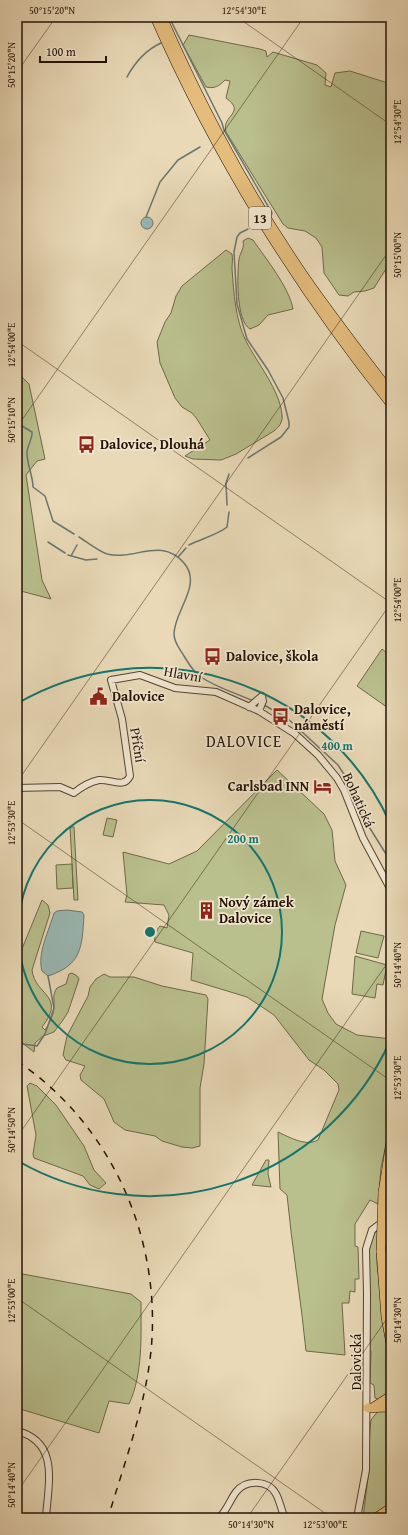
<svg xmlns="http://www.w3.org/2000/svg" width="408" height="1535" viewBox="0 0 408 1535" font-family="'Gentium Book Plus',serif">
<rect width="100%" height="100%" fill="#e9d9b7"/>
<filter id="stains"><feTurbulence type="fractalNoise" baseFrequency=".005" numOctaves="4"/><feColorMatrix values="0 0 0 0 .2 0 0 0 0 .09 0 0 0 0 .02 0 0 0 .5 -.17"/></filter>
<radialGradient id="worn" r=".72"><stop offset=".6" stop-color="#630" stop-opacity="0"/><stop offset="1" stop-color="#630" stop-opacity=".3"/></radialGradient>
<path fill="#b9bf8d" stroke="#6e6848" d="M189,35L260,49L266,51L267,57L273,52L317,65L326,73L325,85L331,87L335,73L350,71L391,84V261L374,288L365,291L354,292L348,296L339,295L324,273L322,247L316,238L305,231L288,228L283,224L226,132C221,115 247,113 226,98L230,81L225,80C219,86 215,89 206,87L183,45Z
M248,238L253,240C266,259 289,287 293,309L268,315L259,325L250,329C236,321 237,274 239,259C240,253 245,247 243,241Z
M226,250L232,254C233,259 232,264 232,269C234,293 235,319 246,341C257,363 280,390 282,415C283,422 279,427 274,431L236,454L221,460L193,459L185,456L210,440L197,419L192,413L182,407L175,398L160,363L157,342L165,322L171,313L176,296L182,286Z
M17,372L29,384L45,459L37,461L26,475L42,580L51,599L17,590Z
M382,649L391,656V710L357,686Z
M277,770L324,814L332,830L335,861L346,885L335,925L322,999L328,1013L336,1024L357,1035L391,1039V1119L381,1168L378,1204L370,1200L355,1224V1246L358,1247L359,1279H355V1292L350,1291L349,1303H342L345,1355L306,1351C301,1299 292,1248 287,1195L280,1189L278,1132C289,1137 306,1147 318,1140L339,1090L338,1084L324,1070L309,1060L274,1015L247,997L191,980L193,953L155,942C154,937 156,930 160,926L167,928L169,915L164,905L125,902L127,895L123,852L169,864L197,851Z
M107,818L117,820L113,837L103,835Z
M70,827H74L78,900H74Z
M72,864L73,888L57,889L56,865Z
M42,900L48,905L50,913L32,970C35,996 67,995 42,1027L45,1030C50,1023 55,1012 54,1003C54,997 53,994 57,988L66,984L69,974L72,973L77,976L79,979L68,1012L63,1020L54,1032L43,1036L35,1043L34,1052L17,1039V961Z
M361,931L384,936L378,958L356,953Z
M355,956L387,965L383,985L377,984L375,998L352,994Z
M104,974L110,977H134L162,986L206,995L208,999L204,1064L200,1088V1146L192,1148L182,1147L162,1141L155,1136L125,1130L114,1122L104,1099L81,1080L80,1075L85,1066L66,1060L63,1055L67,1036L88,996L90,987L96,979Z
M30,1083L37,1086L56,1105L84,1146L94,1170L106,1183L99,1189L90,1185L83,1176L34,1158L33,1154L36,1135L27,1086Z
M266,1160H269L268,1174L271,1187L252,1185Z
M17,1177L21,1186L17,1205Z
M378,1230L377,1264L391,1377L390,1392L380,1400L375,1398L374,1385L370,1383L371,1351L370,1350L368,1254L373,1235Z
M17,1273L131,1294L141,1302C141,1335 143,1374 129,1404L109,1401L99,1433L17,1408Z
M378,1411L391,1412V1505L372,1518H363L368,1477L370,1429L371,1420Z"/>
<path fill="#9ab9b6" stroke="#6a766f" d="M92,17H130V19L92,22Z
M141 223a6 6 0 1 1 12 0a6 6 0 1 1-12 0Z
M67,910L82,912L84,915C82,947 82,965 48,976L42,971C37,953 49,931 54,913L57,911Z"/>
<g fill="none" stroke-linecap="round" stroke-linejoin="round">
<path stroke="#6a766f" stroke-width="1.5" d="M169,17L222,123L224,130L272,213L271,216
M127,77C135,62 146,50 161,43
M146,217L160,182L178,160L200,147
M255,225L258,223
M17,423L32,432C33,439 27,445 27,453C27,465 33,476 33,487L45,496L53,521L74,534
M248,458L281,437L289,427V422L283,398L268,370L247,339L237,304L234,252L237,237L240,233L248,229
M227,505L226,483L229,474
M79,537C87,542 98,551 107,554C135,561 161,536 184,563C203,585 174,611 174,634C174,643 180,649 184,656C189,664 193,672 201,677C217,688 236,693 253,701
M48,542L65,553
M189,545C201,539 219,534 227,527L229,512
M68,555L86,560L97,559
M71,556L77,545
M178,557L186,548
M264,705L287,718L338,765L345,776L366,822L391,862
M17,1040L23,1044L37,1046L45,1034L54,1008L48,976"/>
<defs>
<path id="minor" d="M249,707L262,696L263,701L259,711
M17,788L60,787L74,793C81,787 90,782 99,780C111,779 124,789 130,776L122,719L111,680L140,675L175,688L216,692L259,711L295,734L318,755L337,778L344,790L363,838L391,890
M17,1431C60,1442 48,1484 46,1518
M219,1518C227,1510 230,1500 236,1492C246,1479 269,1480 276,1494C280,1501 281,1510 285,1518
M357,1518L366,1470L367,1294L366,1249L372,1230L385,1220"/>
<path id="highway" d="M155,17C216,156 296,285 391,404
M162,17C202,108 249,197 306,279C333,318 362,355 391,393
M383,1193L391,1142
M388,1241L391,1289
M381,1251L386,1317L391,1344
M374,1407L391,1396
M368,1408L385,1407L391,1409
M376,1518L391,1508
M389,1518L391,1517"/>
</defs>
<use href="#minor" stroke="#544431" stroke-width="8"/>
<use href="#highway" stroke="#231204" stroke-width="10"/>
<use href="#minor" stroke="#f1e6d0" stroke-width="6"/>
<use href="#highway" stroke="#e4bc7c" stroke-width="9"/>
<path stroke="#231204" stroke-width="1.5" stroke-dasharray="7 7" stroke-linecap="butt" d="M17,1061C111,1124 162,1238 151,1351C145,1408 124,1464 108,1518"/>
<defs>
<path id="highway-bridge" d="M388,1241L391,1188
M381,1251L383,1193"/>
</defs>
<use href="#highway-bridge" stroke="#231204" stroke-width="10" stroke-linecap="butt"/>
<use href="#highway-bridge" stroke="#e4bc7c" stroke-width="9"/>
</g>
<path fill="none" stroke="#231204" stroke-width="1" stroke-opacity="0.45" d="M237,17L391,125M17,72L56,17M17,341L391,603M17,427L304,17M17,782L391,248M17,819L391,1081M17,1137L391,603M17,1298L332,1518M17,1492L391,958M247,1518L391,1313"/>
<g fill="none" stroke="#0f766e" stroke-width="2">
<circle cx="150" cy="932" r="132"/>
<path d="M390 1041A264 264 0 0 1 18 1161M18 703A264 264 0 0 1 390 823"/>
</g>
<defs>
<symbol id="bus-bare" viewBox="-9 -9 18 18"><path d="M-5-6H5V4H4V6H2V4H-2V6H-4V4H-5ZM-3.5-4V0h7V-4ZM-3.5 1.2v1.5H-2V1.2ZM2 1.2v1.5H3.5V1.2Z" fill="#8f2418" stroke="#f1e6d0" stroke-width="2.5" paint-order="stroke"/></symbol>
<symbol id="civic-bare" viewBox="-9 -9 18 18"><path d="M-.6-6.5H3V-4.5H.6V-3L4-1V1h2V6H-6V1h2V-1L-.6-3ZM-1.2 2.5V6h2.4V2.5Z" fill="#8f2418" stroke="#f1e6d0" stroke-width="2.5" paint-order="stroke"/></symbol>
<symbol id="hotel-bare" viewBox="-9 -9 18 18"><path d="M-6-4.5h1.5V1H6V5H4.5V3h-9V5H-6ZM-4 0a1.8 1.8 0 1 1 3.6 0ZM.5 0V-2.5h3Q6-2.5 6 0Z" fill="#8f2418" stroke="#f1e6d0" stroke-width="2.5" paint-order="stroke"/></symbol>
<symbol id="building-bare" viewBox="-9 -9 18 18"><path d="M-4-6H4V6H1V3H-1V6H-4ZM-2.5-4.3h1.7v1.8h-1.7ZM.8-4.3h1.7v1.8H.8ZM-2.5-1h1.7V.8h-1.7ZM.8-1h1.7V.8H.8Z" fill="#8f2418" stroke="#f1e6d0" stroke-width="2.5" paint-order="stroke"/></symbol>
</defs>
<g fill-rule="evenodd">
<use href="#bus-bare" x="74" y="432" width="25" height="25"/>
<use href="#bus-bare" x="200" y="644" width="25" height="25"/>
<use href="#civic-bare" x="86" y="684" width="25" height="25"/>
<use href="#bus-bare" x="268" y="704" width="25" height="25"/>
<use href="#hotel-bare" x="310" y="774" width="25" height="25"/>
<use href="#building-bare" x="194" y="898" width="25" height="25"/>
</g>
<g text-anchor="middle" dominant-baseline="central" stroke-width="3.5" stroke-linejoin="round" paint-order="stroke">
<rect fill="#f1e6d0" stroke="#615241" stroke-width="1" x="249" y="207" width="22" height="22" rx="3"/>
<g font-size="13" font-weight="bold" fill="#231204">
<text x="260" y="218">13</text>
</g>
<g font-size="14" font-weight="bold" fill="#231204" stroke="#f1e6d0" text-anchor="start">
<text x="100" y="444">Dalovice, Dlouhá</text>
<text x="226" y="656">Dalovice, škola</text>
<text x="112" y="696">Dalovice</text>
<text x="294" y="709">Dalovice,<tspan x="294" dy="16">náměstí</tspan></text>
<text x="309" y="786" text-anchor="end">Carlsbad INN</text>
<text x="219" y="902">Nový zámek<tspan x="219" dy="16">Dalovice</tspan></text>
</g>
<g font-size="14" fill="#231204" stroke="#f1e6d0">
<text transform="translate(183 674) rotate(10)">Hlavní</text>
<text transform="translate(138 745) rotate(81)">Příční</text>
<text transform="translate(359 800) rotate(66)">Bohatická</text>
<text transform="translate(356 1362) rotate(-90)">Dalovická</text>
</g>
<g font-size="16" letter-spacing="1" fill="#231204" stroke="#f1e6d0">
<text x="244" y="741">DALOVICE</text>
</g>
</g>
<circle cx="150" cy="932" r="6" fill="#0f766e" stroke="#f1e6d0" stroke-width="2"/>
<g font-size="12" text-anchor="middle" font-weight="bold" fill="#0f766e" stroke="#f1e6d0" stroke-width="3.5" stroke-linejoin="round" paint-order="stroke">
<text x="337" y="750">400 m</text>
<text x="243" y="843">200 m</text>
</g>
<rect width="408" height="1535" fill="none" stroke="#e9d9b7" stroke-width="44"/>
<path d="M40 56v6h66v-6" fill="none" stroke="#231204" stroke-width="2"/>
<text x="46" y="56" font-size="12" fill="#231204" stroke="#f1e6d0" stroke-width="3" paint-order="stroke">100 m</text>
<rect x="22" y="22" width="364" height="1491" fill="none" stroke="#231204" stroke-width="1.5"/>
<g font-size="10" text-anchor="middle" fill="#231204">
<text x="52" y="14">50°15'20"N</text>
<text x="244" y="14">12°54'30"E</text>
<text transform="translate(11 65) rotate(-90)" y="4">50°15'20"N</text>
<text transform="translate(397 122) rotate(-90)" y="4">12°54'30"E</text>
<text transform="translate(397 255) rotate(-90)" y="4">50°15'00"N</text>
<text transform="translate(11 345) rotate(-90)" y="4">12°54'00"E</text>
<text transform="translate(11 420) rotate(-90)" y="4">50°15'10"N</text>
<text transform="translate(397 600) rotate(-90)" y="4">12°54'00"E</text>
<text transform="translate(11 823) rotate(-90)" y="4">12°53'30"E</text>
<text transform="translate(397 965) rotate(-90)" y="4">50°14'40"N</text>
<text transform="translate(397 1078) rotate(-90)" y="4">12°53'30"E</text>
<text transform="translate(11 1130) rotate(-90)" y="4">50°14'50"N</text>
<text transform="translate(11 1301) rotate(-90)" y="4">12°53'00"E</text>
<text transform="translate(397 1320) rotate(-90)" y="4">50°14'30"N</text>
<text transform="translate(11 1485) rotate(-90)" y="4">50°14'40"N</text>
<text x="251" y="1528">50°14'30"N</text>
<text x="325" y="1528">12°53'00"E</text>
</g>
<rect width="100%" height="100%" filter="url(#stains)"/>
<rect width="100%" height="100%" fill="url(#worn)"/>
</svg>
